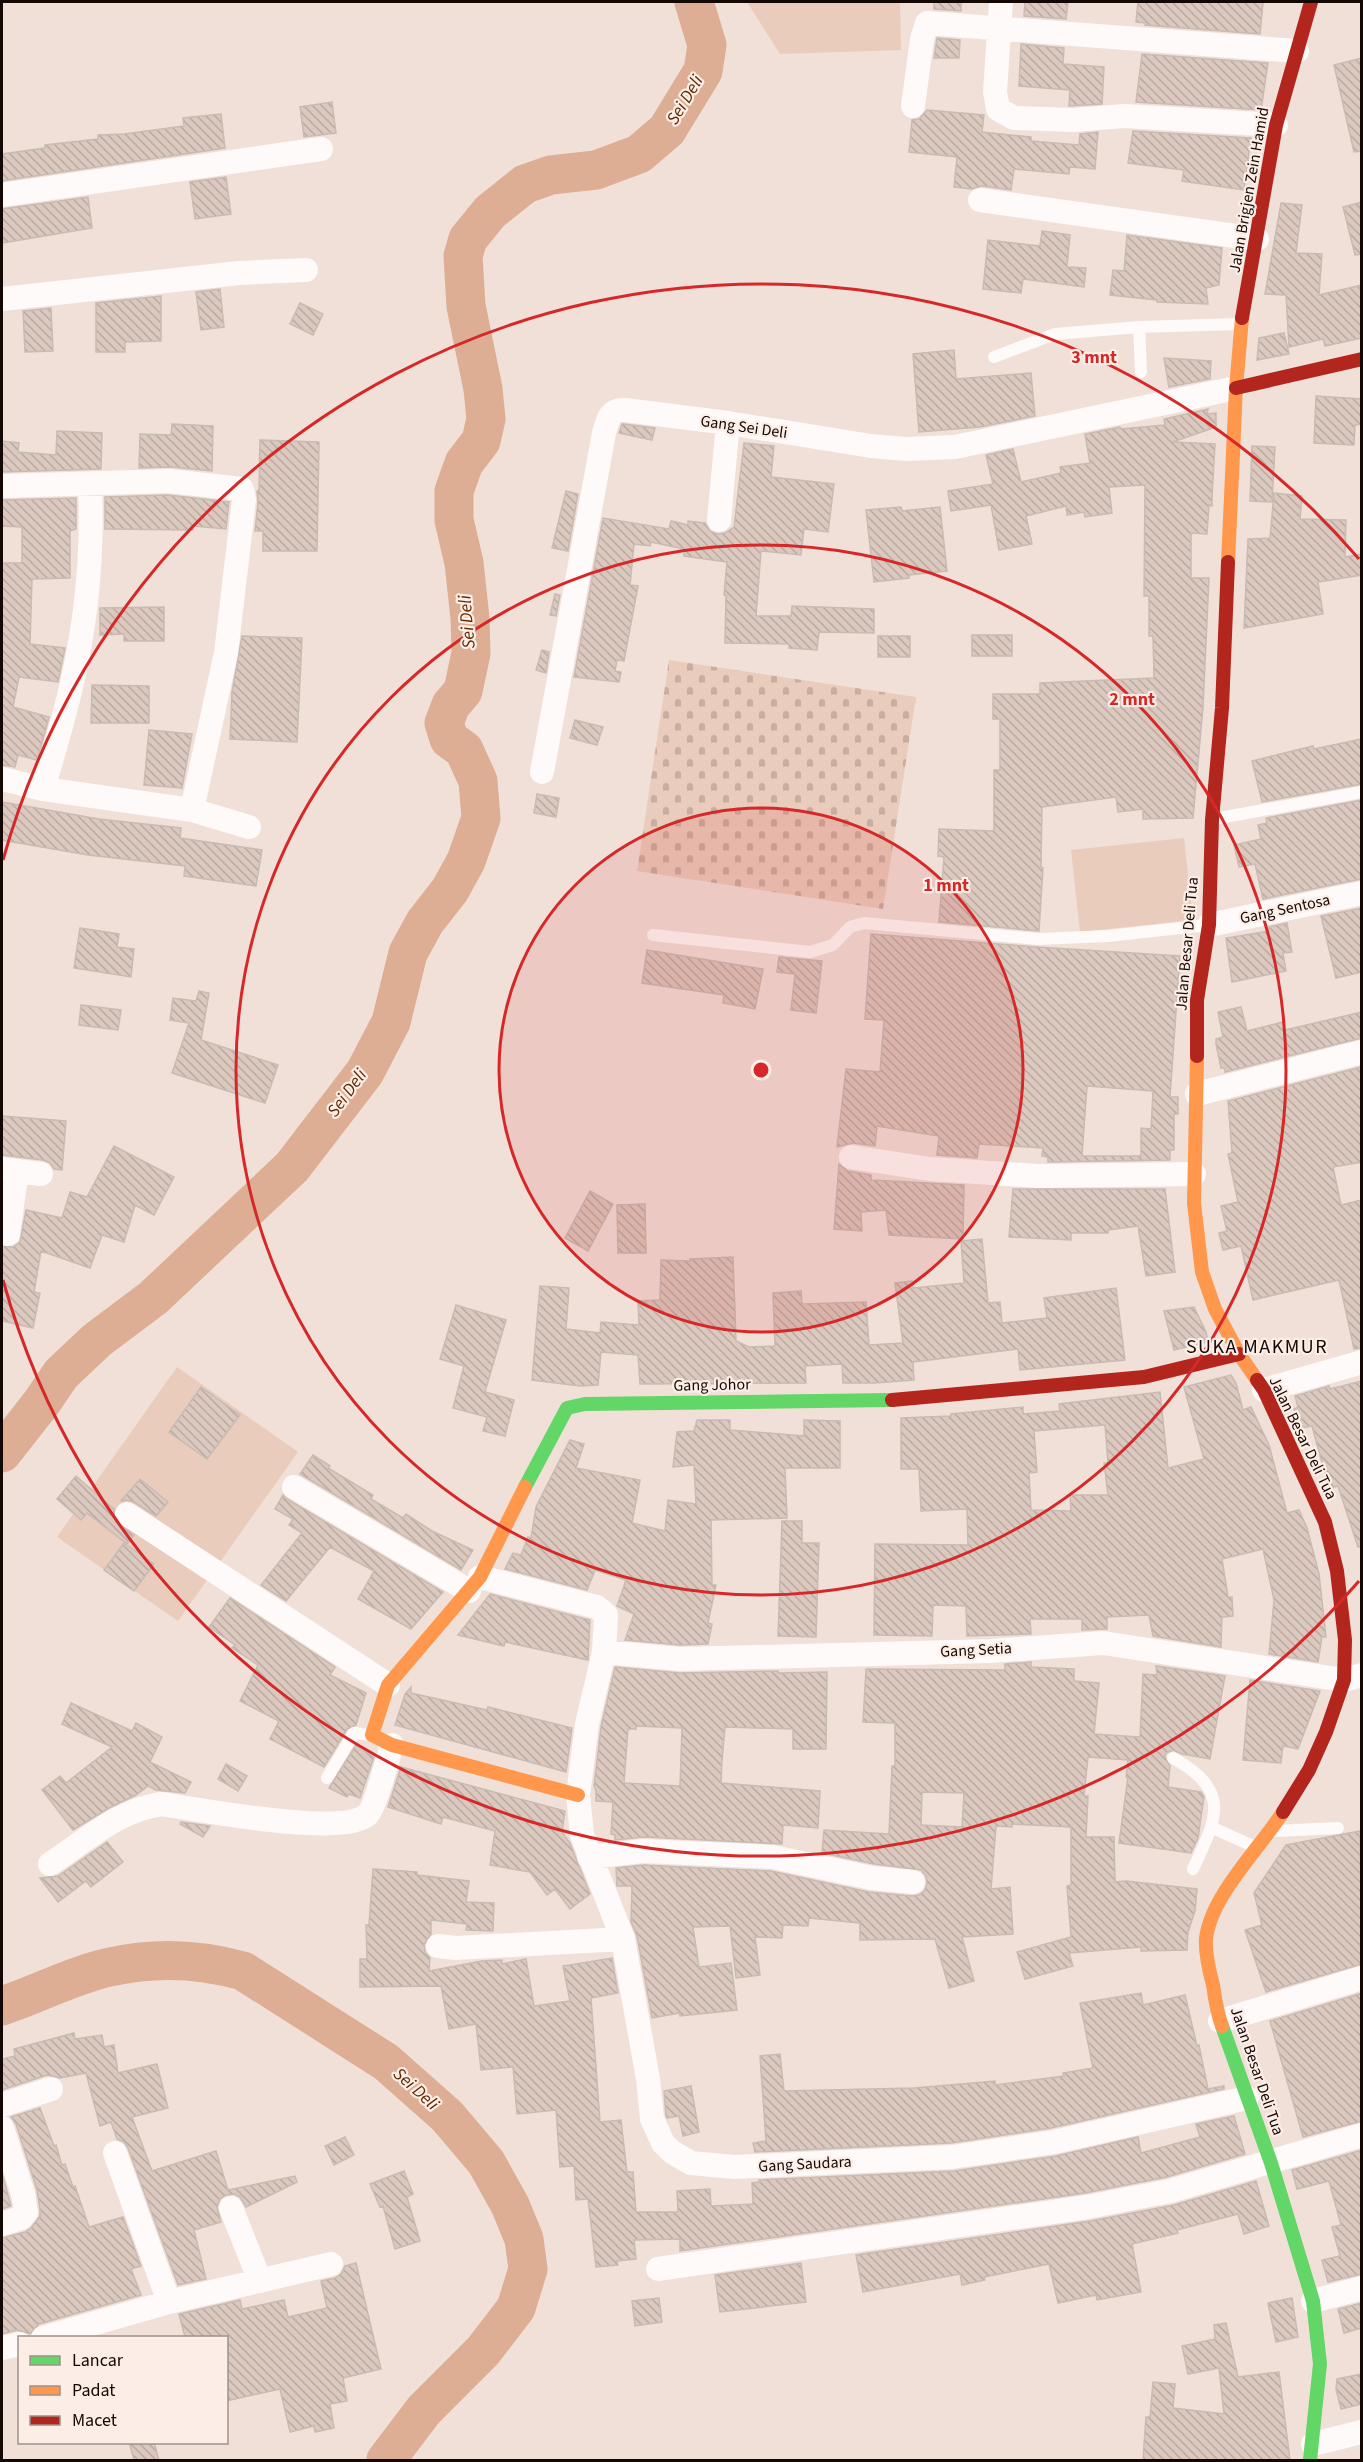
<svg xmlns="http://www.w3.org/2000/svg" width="1363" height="2462" viewBox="0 0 1363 2462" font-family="'Source Sans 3',sans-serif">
<defs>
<pattern id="cemetery-stones" width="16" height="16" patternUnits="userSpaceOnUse" patternTransform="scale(1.5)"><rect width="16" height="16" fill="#eaccbc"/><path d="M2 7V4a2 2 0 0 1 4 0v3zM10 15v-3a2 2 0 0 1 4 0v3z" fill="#c8aea0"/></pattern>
<pattern id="building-back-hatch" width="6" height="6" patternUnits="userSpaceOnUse" patternTransform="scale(1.5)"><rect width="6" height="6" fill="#dbc8be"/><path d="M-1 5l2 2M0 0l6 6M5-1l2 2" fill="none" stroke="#bbaaa2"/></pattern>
</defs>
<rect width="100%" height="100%" fill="#f0e0d8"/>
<path fill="#eaccbc" d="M747,2H900L901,50L780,54Z
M1184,838L1193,920L1080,932L1071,850Z
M177,1367L298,1452L178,1621L57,1537Z"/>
<path fill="url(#cemetery-stones)" d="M669,660L916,697L883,909L637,871Z"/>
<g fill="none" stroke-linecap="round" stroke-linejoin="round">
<path stroke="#ddae94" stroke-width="39" d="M2,1453L42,1402L61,1374L97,1340L153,1298L292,1167L365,1072L391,1022L408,953L425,922L450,890L466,861L481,818L478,781L464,750L449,739L444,723L451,705L463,691L471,653L470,618L464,563L454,520V491L464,463L481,441L486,419L483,389L466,306L463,256L468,239L490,212L525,184L551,175L596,170L639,154L667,130L703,71L707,45L694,2
M2,2006C38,1994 73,1975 110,1967C154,1957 200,1959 243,1971L386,2062L447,2116L486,2162L510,2205L524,2239L528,2269L516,2308L483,2351L424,2410L386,2460"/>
</g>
<path fill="url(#building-back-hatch)" stroke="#c8bbb4" stroke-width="1.5" fill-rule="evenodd" d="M934,2H961V11L934,9Z
M1025,2H1068L1066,19L1024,16Z
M1138,2H1263L1260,34L1145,25L1146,23L1136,22Z
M937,38L960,40L959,58H934Z
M1021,44L1064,48L1063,64L1104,67L1102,104L1069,106L1070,90L1019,86Z
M1142,54L1268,63L1261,110L1136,102Z
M1362,58V151L1354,152L1334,65Z
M332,102L336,133L304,137L300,107Z
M927,110L984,115L982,132L1031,137V141L1079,145L1080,134L1098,132L1095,169L1070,167L1069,174L1014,169L1011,190L982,186L972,189L954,187L957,157L909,152L912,120L919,119Z
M221,114L225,148L2,181V154L45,148V145L98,139V135L124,134L184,126L183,118Z
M1133,131L1251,138L1244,190L1182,181L1184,170L1128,163Z
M226,177L231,214L195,219L190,182Z
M88,197L92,228L2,243V209Z
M1362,202V254L1355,255L1343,207Z
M1281,203L1302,205L1296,253L1322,254L1319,295L1362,285V338L1325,346L1323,339L1289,347L1286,295L1265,294Z
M1042,231L1070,235L1067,267L1086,268L1084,287L1023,279L1021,293L983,289L988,240L1040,246Z
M1127,235L1222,248L1219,285L1206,288L1208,304L1157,302V300L1110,295L1113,270L1124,271Z
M220,289L224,327L201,330L196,292Z
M161,296V341L125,342V352H96V303Z
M300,303L323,314L313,335L290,324Z
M51,308L53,351L25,352L23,311Z
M1284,333L1289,354L1257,360L1259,338Z
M954,350L956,379L1031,373L1035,416L980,427L919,432L913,354Z
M1164,358L1211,361L1210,379L1169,387Z
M1316,396L1362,399V424L1355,425L1354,445L1314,443Z
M1208,409L1207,414L1216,413V427L1173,442L1215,444L1212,497V506L1209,505L1207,534L1191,533V578H1209L1203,707L1193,818L1143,819V809L1118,812L1116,797L1042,807L1041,867L1043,868L1039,931L939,922L944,857L938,856L939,829L993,831L994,829V770H1000V719H993V694H1040V683L1154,678L1153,636H1149V596H1144L1145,485L1109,487L1112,513L1085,517L1084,512L1067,515L1066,506L1026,516L1032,544L999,550L991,505L951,511L948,491L993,484L986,455L1013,449L1021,482L1061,473L1060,467L1090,463L1085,434L1120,427L1121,429L1165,425L1164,419Z
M172,424L213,426L212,471L171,467L139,468L140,434L171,435Z
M624,424L655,428L652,440L619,433L622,424Z
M57,431L102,433L101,469L2,472V441L19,443L18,452L56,455Z
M260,440L319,442L317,551H263V531H255L258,502L257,491H259Z
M744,443L774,446L771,477L834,484L828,532L804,529L801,555L761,551L756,616H791L792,606L874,609V633L819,632L817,650L789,648V644L725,643L726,595H724L727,562L684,556V549L651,542L650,546L634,544L630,585L638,586L624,661L617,660L615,671L621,672L619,682L574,677L603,518L669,529L671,521L688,525V521L705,523L710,531L717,534L725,533L734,527Z
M1252,446L1275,447L1272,502L1250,501Z
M566,491L578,494L568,551L552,548Z
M1274,493L1302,496L1300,519L1346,520L1345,557L1362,554V575L1318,582L1323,614L1244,628L1248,539L1270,538Z
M168,495L229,502L226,529L193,526V530L105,529V497Z
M76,498V529L70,531V578L32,579L30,644L65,648L58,682L19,677L13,707L49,717L45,732L37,760L18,755L15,767L2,765V563H22V527L2,526V500Z
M901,507L902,511L940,507L947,571L909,575V578L874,582L866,510Z
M555,594L560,595L556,616L550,615Z
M164,607V641H124V634L100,635V608Z
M972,635H1012V656H972Z
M242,636L302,638L297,742L230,739L232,692Z
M878,636H910V657H878Z
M542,650L549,652L546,673L536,670Z
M92,685L149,686V723H91Z
M575,720L603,727L597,745L570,738Z
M149,730L192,734L182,788L144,785Z
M1362,739V784L1262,802L1252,761L1313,746L1314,749Z
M537,794L559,798L556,817L534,813Z
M1362,800V879L1263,899L1255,864L1239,867L1234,845L1261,839L1258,825L1267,823L1266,818Z
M2,802L99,819L181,828L180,838L262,850L256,886L184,876L185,866L88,855L2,840Z
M1362,908V972L1336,978L1321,916Z
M1287,923L1292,952L1283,953L1286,971L1232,982L1226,938L1269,931V927Z
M80,928L119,934L117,947L134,949L131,977L74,968Z
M871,934L1037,947L1180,956L1170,1097H1178V1114H1174V1150H1170V1160L1048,1162V1157L1042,1156L1043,1148L979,1144L977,1158L937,1155L939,1136L877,1126L875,1146L853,1143L837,1147L846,1069L880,1072L884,1020L865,1019ZM1087,1086L1153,1091L1151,1129L1141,1128V1156H1082Z
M647,950L763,969L755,1009L723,1003L724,995L642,983Z
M779,957L822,961L816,1013L791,1010L795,974L777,972Z
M199,991L209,993L201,1040L278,1065L265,1103L172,1073L189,1023L170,1020L173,998L196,1001Z
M81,1005L121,1010L118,1030L79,1025Z
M1241,1007L1247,1031L1283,1022L1285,1030L1362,1012V1038L1225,1072V1068H1221L1216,1044V1039L1223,1037L1218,1012Z
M1361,1067L1362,1162L1333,1167L1341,1205L1362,1200V1348L1354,1349L1339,1280L1253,1300L1241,1246L1223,1250L1219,1233L1227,1231L1221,1206L1238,1202L1228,1154L1232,1153L1228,1101Z
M2,1116L66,1121L62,1170L54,1169L50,1163L43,1160L2,1155Z
M114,1146L174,1177L154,1215L135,1205L124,1242L102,1235L90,1268L41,1251L34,1292L40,1293L33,1328L2,1321V1246L13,1247L20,1242L26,1210L62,1218L70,1192L87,1197Z
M839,1164L848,1171L871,1175V1180L964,1185L963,1239L889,1235L886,1210L861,1212L862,1231L834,1229Z
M1013,1189H1165L1175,1272L1146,1276L1138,1226L1108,1230V1233H1071V1240L1009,1237Z
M590,1191L613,1204L588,1251L565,1238Z
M645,1204L646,1253H618L617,1205Z
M982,1239L988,1303L1000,1302L1002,1323L1047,1318L1044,1298L1116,1288L1125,1360L1020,1370L1018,1349L913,1362L914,1380L874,1383H843L842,1364L805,1366L806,1383L640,1384L638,1355L601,1352L598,1385L580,1386L532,1380L540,1286L569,1288L566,1329L600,1333L601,1322L639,1325L638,1301L660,1300L661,1260L690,1261V1259L733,1257L736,1341L749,1347L775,1346L773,1293L801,1291L802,1304L866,1302L869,1345L903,1343L895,1283L912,1281L913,1288L964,1283L961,1241Z
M456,1305L506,1320L485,1392L514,1400L505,1436L483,1431L487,1417L453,1408L464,1366L440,1359Z
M1194,1307L1206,1332L1208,1342L1174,1350L1164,1311Z
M1231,1375L1236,1383L1243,1410L1251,1407L1269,1445L1287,1513L1299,1510L1307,1528L1319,1574L1326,1637H1322L1318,1662L1269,1654L1274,1600L1263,1549L1222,1559L1228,1597H1232L1233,1616L1222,1617L1221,1647L1153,1636L1149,1615L1107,1617V1629L1082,1630V1619H1030L1031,1634L967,1636L966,1606L933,1605L932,1636L874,1635L875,1544L968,1545L967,1509L921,1511L919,1469H901V1418L951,1416V1414L1023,1407V1414L1060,1411L1059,1404L1160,1392L1168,1468L1204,1459L1184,1387ZM1105,1425L1108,1463H1104L1108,1495H1070L1071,1511L1031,1510L1029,1473L1037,1472L1034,1431Z
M1362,1381V1546L1358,1547L1338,1486L1330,1488L1327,1481L1312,1426L1302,1428L1294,1409L1298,1407L1295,1396L1329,1386L1330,1389Z
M201,1387L240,1415L207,1459L169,1432Z
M697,1420H730V1430L804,1436V1420L840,1421V1468H785L787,1518L711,1520L712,1585H716L708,1623L712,1624L708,1644L680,1645L625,1640L634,1614L617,1606L626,1580L595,1570L587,1590L505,1569L513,1553L521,1555L528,1537L531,1538L536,1507L570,1440L584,1444L576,1468L640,1480L632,1523L665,1531L668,1500L696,1504L694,1465L673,1467L677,1432L694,1431Z
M313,1455L330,1466L328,1468L373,1495L371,1499L403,1518L406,1514L432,1531L473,1550L461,1570L300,1474Z
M76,1476L114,1509L115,1521L134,1535L127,1544L87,1513L81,1520L57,1499Z
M140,1479L168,1502L156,1516L134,1502L127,1500L121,1501Z
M283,1495L287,1499L443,1592L411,1629L358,1599L374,1571L330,1547L286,1601L261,1585L302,1533L289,1525L293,1519L275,1509Z
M782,1521H802V1543H819L816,1637L778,1636Z
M124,1543L154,1564L134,1591L104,1570Z
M490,1594L590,1620L588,1660L505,1642L504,1646L458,1635Z
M230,1598L335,1667L330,1675L366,1693L356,1725L347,1729L324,1767L270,1739L279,1721L240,1701L258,1665L232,1648L235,1645L209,1627Z
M1031,1662V1667L1074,1669V1681L1099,1683L1094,1734L1140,1737L1143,1674L1157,1675L1156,1666L1225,1676L1210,1759L1182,1754L1173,1750L1166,1753L1165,1757L1170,1766L1168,1787L1201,1792L1204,1797L1198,1838L1191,1853L1119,1843L1128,1777H1126L1128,1760L1088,1757L1084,1796H1088L1086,1837H1114L1115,1882L1126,1881L1197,1889L1195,1911L1188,1932L1187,1950L1141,1951V1947L1069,1953L1073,1966L1025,1979L1017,1952L1071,1937L1067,1886L1071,1885V1827L1012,1824V1827L996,1826L991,1889L1010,1887L1013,1934L962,1937L974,1981L949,1988L935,1939L860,1940V1923L809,1918L808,1926L783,1925L782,1938L755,1937L760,1975L736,1978L730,1926L693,1927L699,1967L731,1963L737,2010L680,2016V2013L652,2018L637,1936L631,1922L632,1886H617L616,1868L643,1865L771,1871L869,1892L912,1896L919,1895L925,1890L927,1883L926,1876L921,1870L874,1864L822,1853L824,1830L889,1834L892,1766H895V1723L863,1722L866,1669L1005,1670V1664ZM922,1792L964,1793L962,1827L921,1825Z
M615,1667L680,1673L778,1671V1673L827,1672L826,1749H793V1729L725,1727L722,1761L721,1783L820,1791L818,1828L783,1825L782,1844L644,1837L615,1840V1835L611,1834L613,1802L596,1801V1791L594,1786L601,1727ZM636,1726L682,1728L680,1786L624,1783L628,1729H636Z
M1250,1680L1320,1691L1298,1749L1283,1746L1281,1763L1243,1760Z
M411,1687V1693L487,1710L488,1707L572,1728L566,1772L395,1725L405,1694Z
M71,1703L132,1731L136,1723L162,1737L150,1762L191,1782L185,1793L156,1790L148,1786L136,1795L109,1808L73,1830L42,1790L60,1776L66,1783L112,1747L62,1724Z
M356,1745L374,1757L360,1798L349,1794L347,1797L329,1788Z
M226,1764L247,1776L238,1791L218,1779Z
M401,1767L565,1811L562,1832L570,1843L590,1894L570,1909L555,1889L547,1895L530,1872L490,1865L495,1831L443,1817L441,1824L388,1807Z
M181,1822L203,1825L210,1826L203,1837L180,1824Z
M1360,1831L1362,1964L1266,1992L1245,1930L1262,1925L1254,1893L1286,1845Z
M107,1842L123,1862L91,1887L86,1881L58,1902L40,1878L58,1876Z
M373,1869L417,1872V1875L469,1881L466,1902L494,1903L493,1931L466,1930L467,1924L431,1920V1934L424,1945L425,1952L430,1958L429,1971L482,1961L502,1960V1964L526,1959L534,2006L570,2001L563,1966L612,1958L618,1993L591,1998L600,2122L621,2120L627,2172H633L636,2212H678L677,2191L710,2189L711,2206L753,2204L752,2183L760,2182L759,2180L954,2171L1056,2156L1138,2137L1141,2153L1200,2137L1196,2124L1234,2116L1245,2154L1167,2177L1085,2193L680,2251V2239L634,2240L636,2259L617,2261L618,2265L596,2267L588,2199L576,2200L574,2166L560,2167L556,2110L517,2114L513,2067L481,2070L476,2024L449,2029L441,1986L360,1987V1959H367L366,1925H369Z
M1141,1993L1143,2005L1185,1995L1197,2046L1199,2045L1208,2089L1224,2086V2089L1051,2128L951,2143L755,2152L753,2143L766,2141L760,2056L780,2054L784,2091L914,2088L995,2081V2085L1064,2076L1063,2073L1093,2068L1080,2003Z
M1362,1993V2121L1303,2137L1270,2021Z
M74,2033L75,2039L102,2035L104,2047L114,2045L118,2073L157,2064L168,2108L132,2117L152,2171L216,2151L228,2190L295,2176L297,2182L246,2207L240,2197L234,2194L226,2195L220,2199L217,2207L221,2222L194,2230L206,2279L178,2285L128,2148L124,2142L117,2139L111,2122L100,2126L86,2073L60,2078L47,2075L2,2090V2059L15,2056L14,2049Z
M691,2086L699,2132L683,2136L679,2116L667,2118L666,2115L664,2091Z
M40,2108L54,2146L56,2145L62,2165L65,2164L73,2187L75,2186L89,2227L123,2217L141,2266L131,2269L141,2295L39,2324L30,2334L17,2330L2,2334V2238L25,2232L31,2228L40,2216V2210L37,2190L16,2124L11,2117Z
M345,2137L354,2155L334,2165L325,2146Z
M1362,2150V2274L1328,2282L1322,2260L1340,2256L1332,2227L1341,2225L1329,2181L1297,2189L1292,2170Z
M404,2171L413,2194L407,2197L420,2241L395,2249L383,2206L380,2207L370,2184Z
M2,2173L11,2206L2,2209Z
M1256,2181L1269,2226L1244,2234L1238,2214L1177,2230L1178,2233L1132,2244L1141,2292L1097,2300L1096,2295L1058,2303L1049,2264L984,2277L985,2280L962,2285L960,2274L863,2292L856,2255L1090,2221L1174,2205Z
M356,2263L381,2369L343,2378L347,2401L330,2404L334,2428L315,2432L314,2426L290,2432L280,2389L226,2401V2337H185L179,2314L240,2300L242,2309L284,2300L288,2317L327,2308L321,2281L335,2278L341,2274L345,2266Z
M801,2263L806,2302L720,2312L715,2275Z
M659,2298L662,2322L635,2326L632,2301Z
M1292,2298L1298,2337L1276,2342L1268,2303Z
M1362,2303V2328L1344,2333L1338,2309Z
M1226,2323L1238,2377L1279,2372L1290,2460H1143L1146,2417H1150L1153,2382L1175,2384L1173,2408L1224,2414L1219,2368L1188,2374L1182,2346L1215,2339L1214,2325Z
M1362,2374V2404L1341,2409L1336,2389L1337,2379Z
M129,2442H154L159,2460H134Z"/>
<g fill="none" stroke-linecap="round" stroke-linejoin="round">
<path stroke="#fdfaf9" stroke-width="12" d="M1139,327L1141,372
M994,357L1055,334L1139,327L1240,324
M1214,819L1362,792
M653,935L810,952L833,945L850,927L864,923L1038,939L1108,936L1208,925
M1173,1758C1232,1791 1217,1818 1193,1869
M327,1778L354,1733L372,1735
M1213,1828L1255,1847
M1275,1831L1338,1828"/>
<path stroke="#fdfaf9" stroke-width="24" d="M1001,2L995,92L998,109L1014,118L1073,120L1125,116L1276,125
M913,106L922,39L927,23L1297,51
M2,195L321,149
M980,200L1257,239
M2,299L239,273L306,270
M2,486L169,481L242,489L244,500L226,653L192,810
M719,520L728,423
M542,772L604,433C608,420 609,409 625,410L728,423L871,446L906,449L955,447L1236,388
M2,779L43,789L192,810L249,827
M43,789C53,754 64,719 72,683C87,618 93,551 90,484
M1209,925L1362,893
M1197,1094L1362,1052
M851,1157L930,1169L1038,1176L1194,1174
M2,1169L41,1174
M8,1234L17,1171
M1264,1390L1362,1362
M294,1487L469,1591
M127,1514L388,1685
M480,1577L597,1607L606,1615L604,1652L587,1724L578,1795L582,1835L623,1939L648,2079L652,2119L663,2143L672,2152L691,2163L734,2167L952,2157L1054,2142L1247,2098
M604,1652L680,1659L990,1651L1103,1643L1344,1680L1362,1675
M589,1857L643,1851L773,1857L872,1878L913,1882
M50,1864C84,1842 118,1810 161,1804C197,1809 343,1838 368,1814C375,1807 388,1758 392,1745
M438,1946L456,1948L623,1939
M1220,2021L1362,1978
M2,2105L51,2089
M2,2128L23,2194L26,2212L21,2218L2,2224
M115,2153L169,2302
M231,2208L260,2281
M658,2269L1087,2207L1170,2191L1362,2135
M1313,2301L1362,2288
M43,2338L169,2302L331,2264
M2,2348L20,2344
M1313,2444L1362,2432"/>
<path stroke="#63d668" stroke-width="14" d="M525,1487L567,1408L585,1404L892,1400
M1222,2026L1271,2163L1313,2301L1320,2364L1310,2460"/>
<path stroke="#ff974d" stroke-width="14" d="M1228,562L1236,388L1242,318
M1197,1056L1194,1203L1202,1272L1215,1309L1239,1354L1257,1380
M525,1487L480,1577L388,1685L372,1735L392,1745L578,1795
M1222,2026C1217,2013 1215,1999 1213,1985C1209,1970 1205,1954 1206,1939C1210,1897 1260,1848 1283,1812"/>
<path stroke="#b3261e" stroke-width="14" d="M1242,318L1276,125L1311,2
M1236,388L1362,359
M1197,1056V1000L1209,925L1212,820L1222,708L1228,562
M1257,1380L1264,1390L1325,1522L1337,1571L1345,1640L1344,1680L1326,1732L1309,1770L1283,1812
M892,1400L1144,1377L1239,1354"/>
</g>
<circle cx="761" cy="1070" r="262" fill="#d62828" fill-opacity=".12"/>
<g fill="none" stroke="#d62828" stroke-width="3">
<circle cx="761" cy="1070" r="262"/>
<circle cx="761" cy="1070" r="525"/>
<path d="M1359 1581A787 787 0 0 1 3 1280M3 860A787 787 0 0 1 1359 559"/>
</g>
<g text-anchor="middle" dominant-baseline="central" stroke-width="4.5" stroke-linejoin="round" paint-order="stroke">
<g font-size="16" fill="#140804" stroke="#fceee6">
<text transform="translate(1249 190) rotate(-80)">Jalan Brigjen Zein Hamid</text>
<text transform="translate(744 427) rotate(8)">Gang Sei Deli</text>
<text transform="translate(1285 909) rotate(-12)">Gang Sentosa</text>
<text transform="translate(1187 944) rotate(-85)">Jalan Besar Deli Tua</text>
<text transform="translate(712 1385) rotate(-1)">Gang Johor</text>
<text transform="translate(1303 1438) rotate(64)">Jalan Besar Deli Tua</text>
<text transform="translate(976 1650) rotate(-3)">Gang Setia</text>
<text transform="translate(1257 2071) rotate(71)">Jalan Besar Deli Tua</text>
<text transform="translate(805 2164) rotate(-3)">Gang Saudara</text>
</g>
<g font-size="18" font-style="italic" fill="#612902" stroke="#fceee6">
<text transform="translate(685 100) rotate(-59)">Sei Deli</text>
<text transform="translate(467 622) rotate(-95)">Sei Deli</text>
<text transform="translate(347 1093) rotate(-54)">Sei Deli</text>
<text transform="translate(416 2089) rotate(42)">Sei Deli</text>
</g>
<g font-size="20" letter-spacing="1.5" fill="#140804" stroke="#fceee6">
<text x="1257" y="1347">SUKA MAKMUR</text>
</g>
</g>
<circle cx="761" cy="1070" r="9" fill="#d62828" stroke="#fceee6" stroke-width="3"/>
<g font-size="18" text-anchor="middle" font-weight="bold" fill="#d62828" stroke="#fceee6" stroke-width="4.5" stroke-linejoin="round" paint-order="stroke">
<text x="1094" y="363">3 mnt</text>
<text x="1132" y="705">2 mnt</text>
<text x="946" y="891">1 mnt</text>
</g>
<rect width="1363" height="2462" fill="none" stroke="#140804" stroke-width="6"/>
<rect x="18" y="2336" width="210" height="108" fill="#fceee6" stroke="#9f928c" stroke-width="1.5"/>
<rect x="30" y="2356" width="30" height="9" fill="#63d668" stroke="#9f928c" stroke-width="1.5"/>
<text x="72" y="2366" font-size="18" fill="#140804">Lancar</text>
<rect x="30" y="2386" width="30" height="9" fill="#ff974d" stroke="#9f928c" stroke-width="1.5"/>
<text x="72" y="2396" font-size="18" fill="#140804">Padat</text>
<rect x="30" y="2416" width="30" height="9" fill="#b3261e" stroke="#9f928c" stroke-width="1.5"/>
<text x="72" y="2426" font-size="18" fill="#140804">Macet</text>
</svg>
